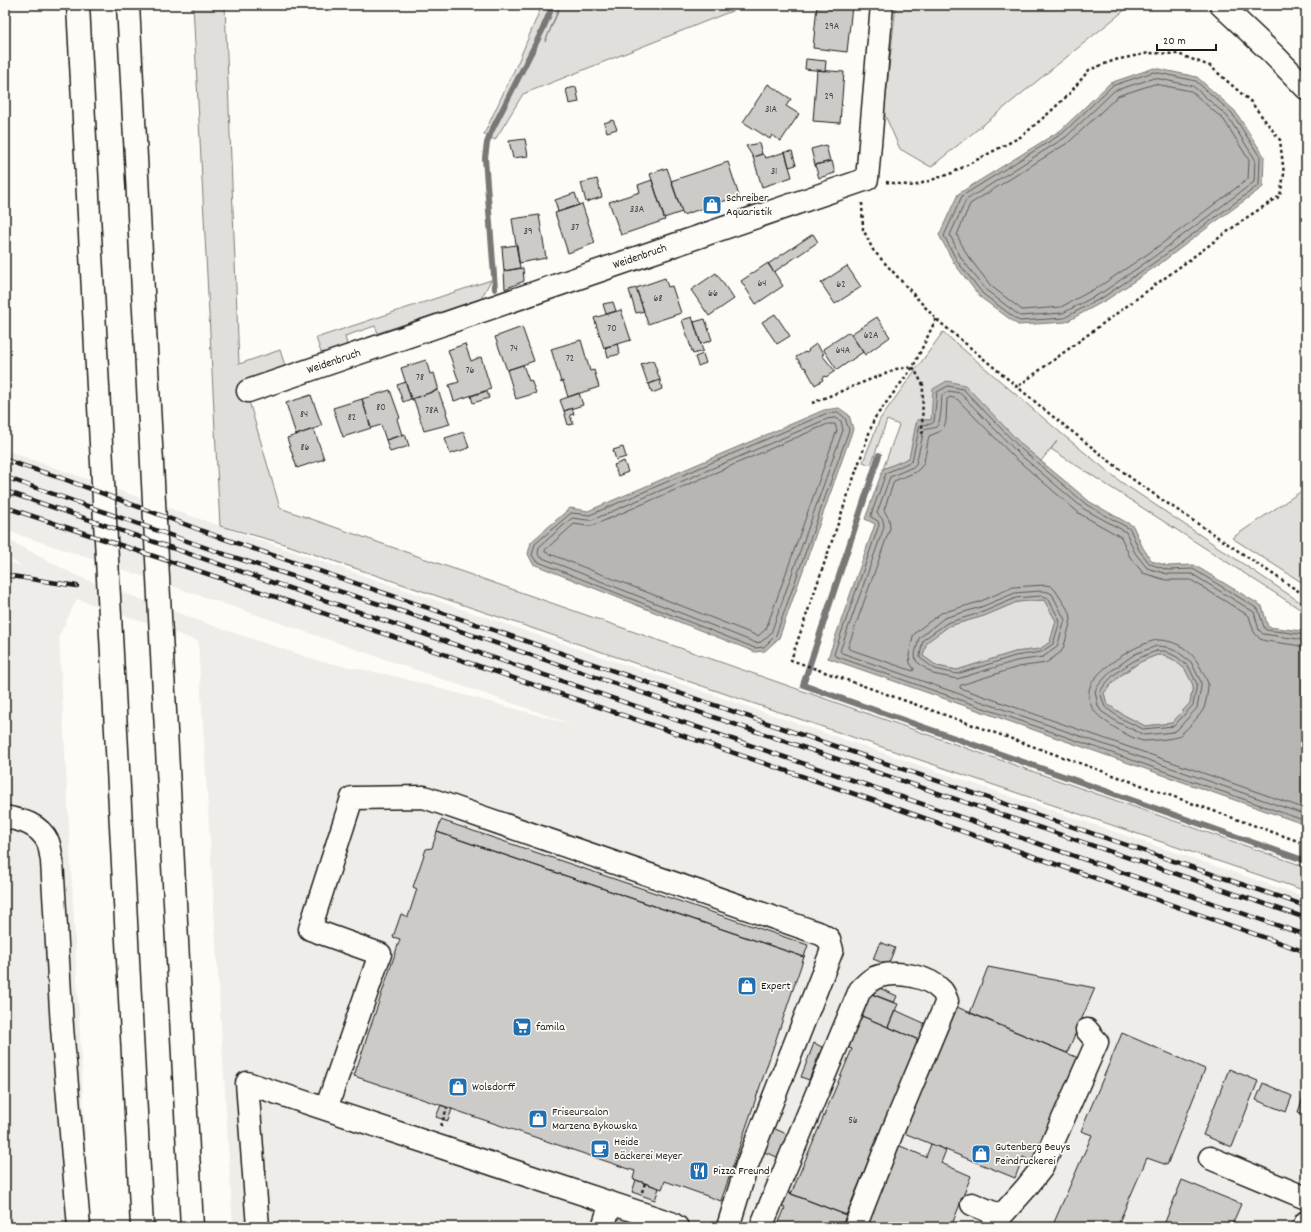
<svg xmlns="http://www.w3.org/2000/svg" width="1311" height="1232" viewBox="0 0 1311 1232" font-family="Dekko,sans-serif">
<rect width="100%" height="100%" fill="#fdfcf7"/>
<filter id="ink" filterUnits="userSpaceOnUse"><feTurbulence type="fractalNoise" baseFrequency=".025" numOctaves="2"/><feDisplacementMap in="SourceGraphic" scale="8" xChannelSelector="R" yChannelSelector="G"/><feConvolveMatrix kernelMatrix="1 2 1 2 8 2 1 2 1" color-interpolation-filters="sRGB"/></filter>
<g filter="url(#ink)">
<path fill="#eeede9" d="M5,450L253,538L1306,897V1227H233L198,641L77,599L59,636L90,1227H5V561L22,566L5,557V538L77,576L222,629L319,661L394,676L575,725L231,606L5,530Z"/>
<path fill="#e0dfdb" stroke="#7e7e7c" d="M193,5H225L239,364L280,350L286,369L244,384L280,508L1306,867V891L278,542L220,526Z
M542,5H560L545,42L561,5H747L523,94L495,140L484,134L519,60Z
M896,5H1131L931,167L900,149L884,113Z
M491,280L481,299L378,333L375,326L345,336L348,349L323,358L316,338Z
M943,332L1062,434L1121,482L1300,602L1306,597V613L1051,449L1057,441L1041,461L1024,447L931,420H917L909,459L883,469L899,425L887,420L871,465L863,462L880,419Z
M1306,488V585L1232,538Z
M1044,600L1056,621L1050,642L1040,649L1015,652L957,670L937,666L923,656L926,642L949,626L984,616L1017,602Z
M1157,655H1164L1174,660L1185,669L1193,685L1190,703L1172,723L1145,726L1122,714L1107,704L1104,693L1116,679L1140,662Z"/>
<path fill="#b7b6b2" stroke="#797876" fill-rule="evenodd" d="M1154,68L1197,77L1235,111L1264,156L1263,187L1211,225L1161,263L1108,299L1066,322L1018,325L980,297L954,263L939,235L958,194L1061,130L1110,83Z
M947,381L965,385L1024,447L1090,502L1133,526L1143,548L1152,561L1168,566L1194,565L1262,606L1268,627L1302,631L1306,634V825L828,658L875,524L865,519L883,469L909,458L917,420H931L933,389ZM1044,600L1056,621L1050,642L1040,649L1015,652L957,670L937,666L923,656L927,642L949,626L984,616L1017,602ZM1157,655H1164L1174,660L1185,669L1193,685L1190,703L1172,723L1145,726L1122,714L1107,704L1104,693C1120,673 1133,664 1157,655Z
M839,408L849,415L853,429L779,638L765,651L755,652L533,564L528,554L531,542L570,508L588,511L824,410Z"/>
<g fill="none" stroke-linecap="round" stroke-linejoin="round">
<path stroke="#5a5a58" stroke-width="1" d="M1154,72L1196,81L1232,113L1260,157L1259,185L1158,260L1105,296L1064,318L1019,321L983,294L957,261L944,236L962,196L1063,133L1112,86Z
M1155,78L1193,86L1228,117L1255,159L1254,182L1155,256L1103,292L1063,313L1020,316L986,290L961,258L950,235L966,200L1066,137L1114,91Z
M1155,84L1191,91L1224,120L1249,160L1248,179L1152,251L1100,286L1061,307L1022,310L991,286L967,255L957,235L970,204L1069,142L1118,96Z
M838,412L845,418L849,430L776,635L764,647L755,648L536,561L532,555L535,544L571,513L590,515L825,414Z
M836,418L841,421L843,430L771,633L761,642L756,643L540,557L538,554L539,547L572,518L587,520H592L827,419Z
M828,424H835L837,430L766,629L758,636L545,552V550L574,524L587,526L594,525Z
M1043,591L1048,592L1052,594L1065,620L1057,647L1043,657L1016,661L957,679L933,674L916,661L915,654L919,638L944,618L981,607L1015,593Z
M1043,596L1048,598L1060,621L1053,644L1041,652L1015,656L957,674L935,669L920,658V655L923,640L947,623L983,612L1016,598Z
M1306,637L1300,634L1266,630L1264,627L1258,609L1193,569L1168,570L1150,564L1139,550L1130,529L1087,505L1021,449L963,389L948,386L937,392L934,422L931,424L920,425L912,461L886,473L871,515V517L878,521L879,525L834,654L835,656L1306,821
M1157,640C1179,640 1195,653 1203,673C1205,676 1207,680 1208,684C1208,691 1206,702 1204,708C1201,715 1183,734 1177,737C1170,739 1151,741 1144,741C1135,740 1118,730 1111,725C1099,717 1087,708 1089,691C1091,671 1138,643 1157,640Z
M1306,642L1298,639L1263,634L1259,630L1254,612L1192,574H1167L1147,568L1135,553L1126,532L1084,509L1018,453L960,393L949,391L942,395C941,403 942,422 936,427C933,429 928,428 924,430L916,464L913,467L890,477L877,513L883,520L884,527L840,651L842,653L1306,815
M1157,646L1166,647L1178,652L1191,662L1201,682V687L1197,708L1177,730L1173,732L1144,735L1117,722L1101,711L1098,706L1095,691L1097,687L1111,671L1135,654Z
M1306,648L1295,645L1266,641L1260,639L1254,632L1249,616L1191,580H1166L1143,573L1130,557L1121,537L1080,514L1014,457L957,399L950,397L947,399L946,421L944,427L939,432L929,436L924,462L921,467L916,472L894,481L884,510L889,519L890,528L848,647L849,649L913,671L914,669L910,663L909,656L913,636L917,631L941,613L979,602L1013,587L1045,585L1051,586L1055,590L1070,613L1071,620L1064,646L1061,652L1046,663L1018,667L961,685L960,686V688L1306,809
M1157,651H1165L1177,657L1189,667L1197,684L1193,705L1174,726L1143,729L1120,718L1105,707L1100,692C1110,673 1137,657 1157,651Z"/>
<path stroke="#797876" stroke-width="6" d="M495,289L485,158L487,143L491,132L542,31L553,5
M879,455L803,685L1306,861"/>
</g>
<path fill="#cccbc8" stroke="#1c1c1c" d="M817,5L852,6L847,52L813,48Z
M806,59L826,61L825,71L805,69Z
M817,70L844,72L840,123L813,121Z
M768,84L791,99L786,106L799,114L781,141L772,135L770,139L743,122Z
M576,87L579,102L569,104L566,89Z
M613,120L617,129L607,132L604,123Z
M525,139L528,156L513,158L509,141Z
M759,143L762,154L753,157L746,146Z
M826,145L830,161L815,165L811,149Z
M792,151L796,165L789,167L785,152Z
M785,152L792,177L762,187L753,157L762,154L766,158Z
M832,161L835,173L819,178L815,165Z
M728,162L739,196L683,215L671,181Z
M667,168L682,212L664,218L650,174Z
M597,179L602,197L586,202L581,183Z
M652,180L665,220L621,235L609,202L640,192L638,185Z
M575,193L579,205L558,212L555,200Z
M582,204L595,243L568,253L555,213Z
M539,215L546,258L519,263L512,219Z
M813,234L818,242L774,272L768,264Z
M517,245L520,268L504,271L502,247Z
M768,263L783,286L756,304L741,281Z
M847,266L861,287L835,304L821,283Z
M523,268L524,281L505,289L504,271Z
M716,273L734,299L709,316L691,290Z
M665,278L668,287L672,286L681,313L648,324L636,288Z
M636,288L644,311L636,313L629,290Z
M613,302L616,311L606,314L603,304Z
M621,310L631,340L604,348L594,318Z
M775,314L790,336L777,344L762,322Z
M692,317L703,351L693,354L682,320Z
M877,317L890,337L865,355L851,334Z
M705,319L712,340L701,344L694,322Z
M522,327L534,361L507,370L495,337Z
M849,332L863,352L837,370L823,349Z
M581,340L590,371L594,370L599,387L568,397L563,381L561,382L551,349Z
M465,344L471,361L481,357L491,389L454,401L449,385L459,382L448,350Z
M617,344L620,354L608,357L605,347Z
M816,344L824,354L822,355L835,371L826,377L825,376L822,378L823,380L815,385L805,367L804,368L796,357L805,352L806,353L809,351L808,350Z
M703,354L706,363L698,366L695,357Z
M426,360L430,374L434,373L438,387V390L411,399L401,368Z
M653,360L660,380L648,384L641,364Z
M523,365L529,381L531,380L536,393L516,399L507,370Z
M660,380L662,389L652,393L649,384Z
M406,382L411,399L403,402L397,385Z
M390,390L400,418L397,419L402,435L386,440L381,425L371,428L362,399Z
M438,390L443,404H444L447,412L446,413L450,424L424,431L414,400H412V399Z
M487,391L489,398L473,403L471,396Z
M579,393L583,405L564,411L560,400Z
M311,395L322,426L296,435L286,403Z
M362,399L371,428L343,437L333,408Z
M572,408L574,414L570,415L573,424L568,425L564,411Z
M314,429L324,459L297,468L287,438Z
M464,432L469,448L450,454L445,438Z
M405,434L409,446L390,452L386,440Z
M623,447L626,457L616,460L613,450Z
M624,461L628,472L618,476L614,465Z
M441,820L808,945L804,957L437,832Z
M437,832L804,957L721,1201L665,1181L662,1189L633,1179L635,1171L354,1076L400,939L393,937L401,914L408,917L417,889L413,887L426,849L432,848Z
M880,942L895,948L888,965L873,959Z
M988,967L1095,988L1067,1053L970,1013Z
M873,985L897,996L894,1003L869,993Z
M867,992L898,1004L888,1027L857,1014Z
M957,1007L1081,1059L1046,1142L1041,1141L1033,1162L1023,1157L1015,1178L904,1133Z
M895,1010L926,1024L919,1040L888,1027Z
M857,1014L919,1040L846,1215L791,1194L852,1049L844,1046Z
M1122,1033L1205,1069L1167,1165L1147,1158L1117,1227H1052L1092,1135L1081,1131Z
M814,1043L822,1047L809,1080L801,1077Z
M1229,1069L1258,1081L1232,1147L1203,1135Z
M1263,1083L1292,1096L1286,1112L1256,1100Z
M1304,1095H1306V1115L1298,1112Z
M441,1105L452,1109L448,1121L436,1117Z
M773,1128L789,1135L780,1158L764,1152Z
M931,1144L946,1150L941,1163L971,1176L951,1227H863L898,1145L926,1157Z
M636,1180L659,1188L655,1200L632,1192Z
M1182,1180L1241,1204L1231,1227H1163Z
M784,1191L846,1215L842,1227H777L785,1208L777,1205Z"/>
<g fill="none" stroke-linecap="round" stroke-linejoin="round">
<defs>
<path id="minor" d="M1221,5L1274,55L1306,88
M248,391L867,179L882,5
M5,817C22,820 39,824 48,842C50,847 51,855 52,861L62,1027L79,1227
M326,1109L380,954L310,929L352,798L424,797L821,934L829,939L832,950L747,1165L728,1227
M1210,1158L1306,1198
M972,1204L1001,1216L997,1227
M1001,1216L1026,1188L1041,1169L1097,1042L1087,1030
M258,1227L247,1083L671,1223L677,1227
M603,1227L611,1203
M761,1227L860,990C866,984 871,978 880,976C898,971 928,976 941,990C944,992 945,997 947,1001L893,1130L855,1227
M1304,1227L1306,1222"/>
<path id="highway" d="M78,5L142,1227
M128,5L192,1227"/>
</defs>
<use href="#minor" stroke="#1c1c1c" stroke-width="25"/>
<use href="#highway" stroke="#1c1c1c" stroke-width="25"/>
<path stroke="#1c1c1c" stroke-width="2.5" stroke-dasharray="3 3" stroke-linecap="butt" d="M886,182L914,186L952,173L1022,136L1050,112L1069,94L1089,70L1115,60L1149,53L1178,54L1210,66L1251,102L1280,140L1284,174L1280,196L1246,218L1017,387
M862,203L863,229L873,250L936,319L1051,415L1131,478L1158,497L1286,583L1306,596
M936,319L913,367L874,419L791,660L1306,844
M812,403L896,369L913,367L923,385L922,435
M441,1126L447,1108
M642,1192L645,1183"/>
<use href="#minor" stroke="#fdfcf7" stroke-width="22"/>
<use href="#highway" stroke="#fdfcf7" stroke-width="22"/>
<defs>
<path id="rail" d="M5,460L61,478L219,537L1306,906
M5,477L221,553L413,615L1306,918
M5,491L1306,935
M5,507L223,579L887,805L1306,952
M5,575L77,586
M5,688H7"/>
</defs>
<use href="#rail" stroke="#1c1c1c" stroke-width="4.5"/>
<use href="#rail" stroke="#fdfcf7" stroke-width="3" stroke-dasharray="9" stroke-linecap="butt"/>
</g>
</g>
<defs>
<symbol id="shop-square" viewBox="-11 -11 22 22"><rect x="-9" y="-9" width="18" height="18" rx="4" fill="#1f6fb2" stroke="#fdfcf7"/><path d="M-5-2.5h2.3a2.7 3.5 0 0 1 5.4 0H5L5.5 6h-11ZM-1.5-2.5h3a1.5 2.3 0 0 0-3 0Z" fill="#fff"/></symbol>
<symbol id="supermarket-square" viewBox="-11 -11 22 22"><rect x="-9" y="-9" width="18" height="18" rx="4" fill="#1f6fb2" stroke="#fdfcf7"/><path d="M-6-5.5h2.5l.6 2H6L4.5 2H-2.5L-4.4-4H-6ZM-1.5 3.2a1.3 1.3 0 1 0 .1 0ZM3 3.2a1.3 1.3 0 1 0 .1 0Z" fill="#fff"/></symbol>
<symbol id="cafe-square" viewBox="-11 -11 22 22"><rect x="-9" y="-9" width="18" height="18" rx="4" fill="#1f6fb2" stroke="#fdfcf7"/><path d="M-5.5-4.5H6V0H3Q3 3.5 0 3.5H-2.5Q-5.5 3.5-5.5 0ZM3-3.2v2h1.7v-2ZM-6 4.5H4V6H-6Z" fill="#fff"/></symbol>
<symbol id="restaurant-square" viewBox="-11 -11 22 22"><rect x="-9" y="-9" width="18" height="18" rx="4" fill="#1f6fb2" stroke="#fdfcf7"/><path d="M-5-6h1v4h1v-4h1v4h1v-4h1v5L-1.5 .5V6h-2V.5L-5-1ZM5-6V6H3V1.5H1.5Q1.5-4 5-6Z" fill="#fff"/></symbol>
</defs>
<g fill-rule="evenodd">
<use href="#shop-square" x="701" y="194" width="22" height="22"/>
<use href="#shop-square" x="736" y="975" width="22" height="22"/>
<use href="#supermarket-square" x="511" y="1016" width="22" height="22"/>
<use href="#shop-square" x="447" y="1076" width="22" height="22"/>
<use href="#shop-square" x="527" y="1108" width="22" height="22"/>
<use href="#cafe-square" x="589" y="1138" width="22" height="22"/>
<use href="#shop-square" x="970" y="1143" width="22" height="22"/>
<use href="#restaurant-square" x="688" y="1160" width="22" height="22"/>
</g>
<g text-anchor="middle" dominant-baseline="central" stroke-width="3.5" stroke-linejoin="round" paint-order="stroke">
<g font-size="10" fill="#484847">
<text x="832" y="27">29A</text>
<text x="829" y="97">29</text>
<text x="771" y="110">31A</text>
<text x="774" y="172">31</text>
<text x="637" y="210">33A</text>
<text x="575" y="228">37</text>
<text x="528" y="232">39</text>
<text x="762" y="284">64</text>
<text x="841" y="285">62</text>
<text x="713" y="294">66</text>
<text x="658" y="299">68</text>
<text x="612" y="329">70</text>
<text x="871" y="336">62A</text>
<text x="514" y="349">74</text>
<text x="843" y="351">64A</text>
<text x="570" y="359">72</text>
<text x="470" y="371">76</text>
<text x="420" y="378">78</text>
<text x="381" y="408">80</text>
<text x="432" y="411">78A</text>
<text x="304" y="415">84</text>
<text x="352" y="418">82</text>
<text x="305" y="448">86</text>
<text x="853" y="1121">56</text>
</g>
<g font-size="12" fill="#1c1c1c" stroke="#fdfcf7" text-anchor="start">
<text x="726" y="198">Schreiber<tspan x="726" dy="14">Aquaristik</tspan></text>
<text x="761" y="986">Expert</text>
<text x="536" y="1027">famila</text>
<text x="472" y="1087">Wolsdorff</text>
<text x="552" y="1112">Friseursalon<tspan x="552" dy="14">Marzena Bykowska</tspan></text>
<text x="614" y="1142">Heide<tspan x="614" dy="14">Bäckerei Meyer</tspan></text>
<text x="995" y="1147">Gutenberg Beuys<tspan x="995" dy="14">Feindruckerei</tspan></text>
<text x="713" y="1171">Pizza Freund</text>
</g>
<g font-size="12" fill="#1c1c1c" stroke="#fdfcf7">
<text transform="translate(640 257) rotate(-19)">Weidenbruch</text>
<text transform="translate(334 362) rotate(-19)">Weidenbruch</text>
</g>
</g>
<rect width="1311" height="1232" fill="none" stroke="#fdfcf7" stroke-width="20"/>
<rect x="10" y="10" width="1291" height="1212" fill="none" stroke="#1c1c1c" stroke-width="1.5" filter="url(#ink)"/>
<path d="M1157 44v6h59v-6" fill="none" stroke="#1c1c1c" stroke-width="2"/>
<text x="1163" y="44" font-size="12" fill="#1c1c1c" stroke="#fdfcf7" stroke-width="3" paint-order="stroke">20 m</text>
</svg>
